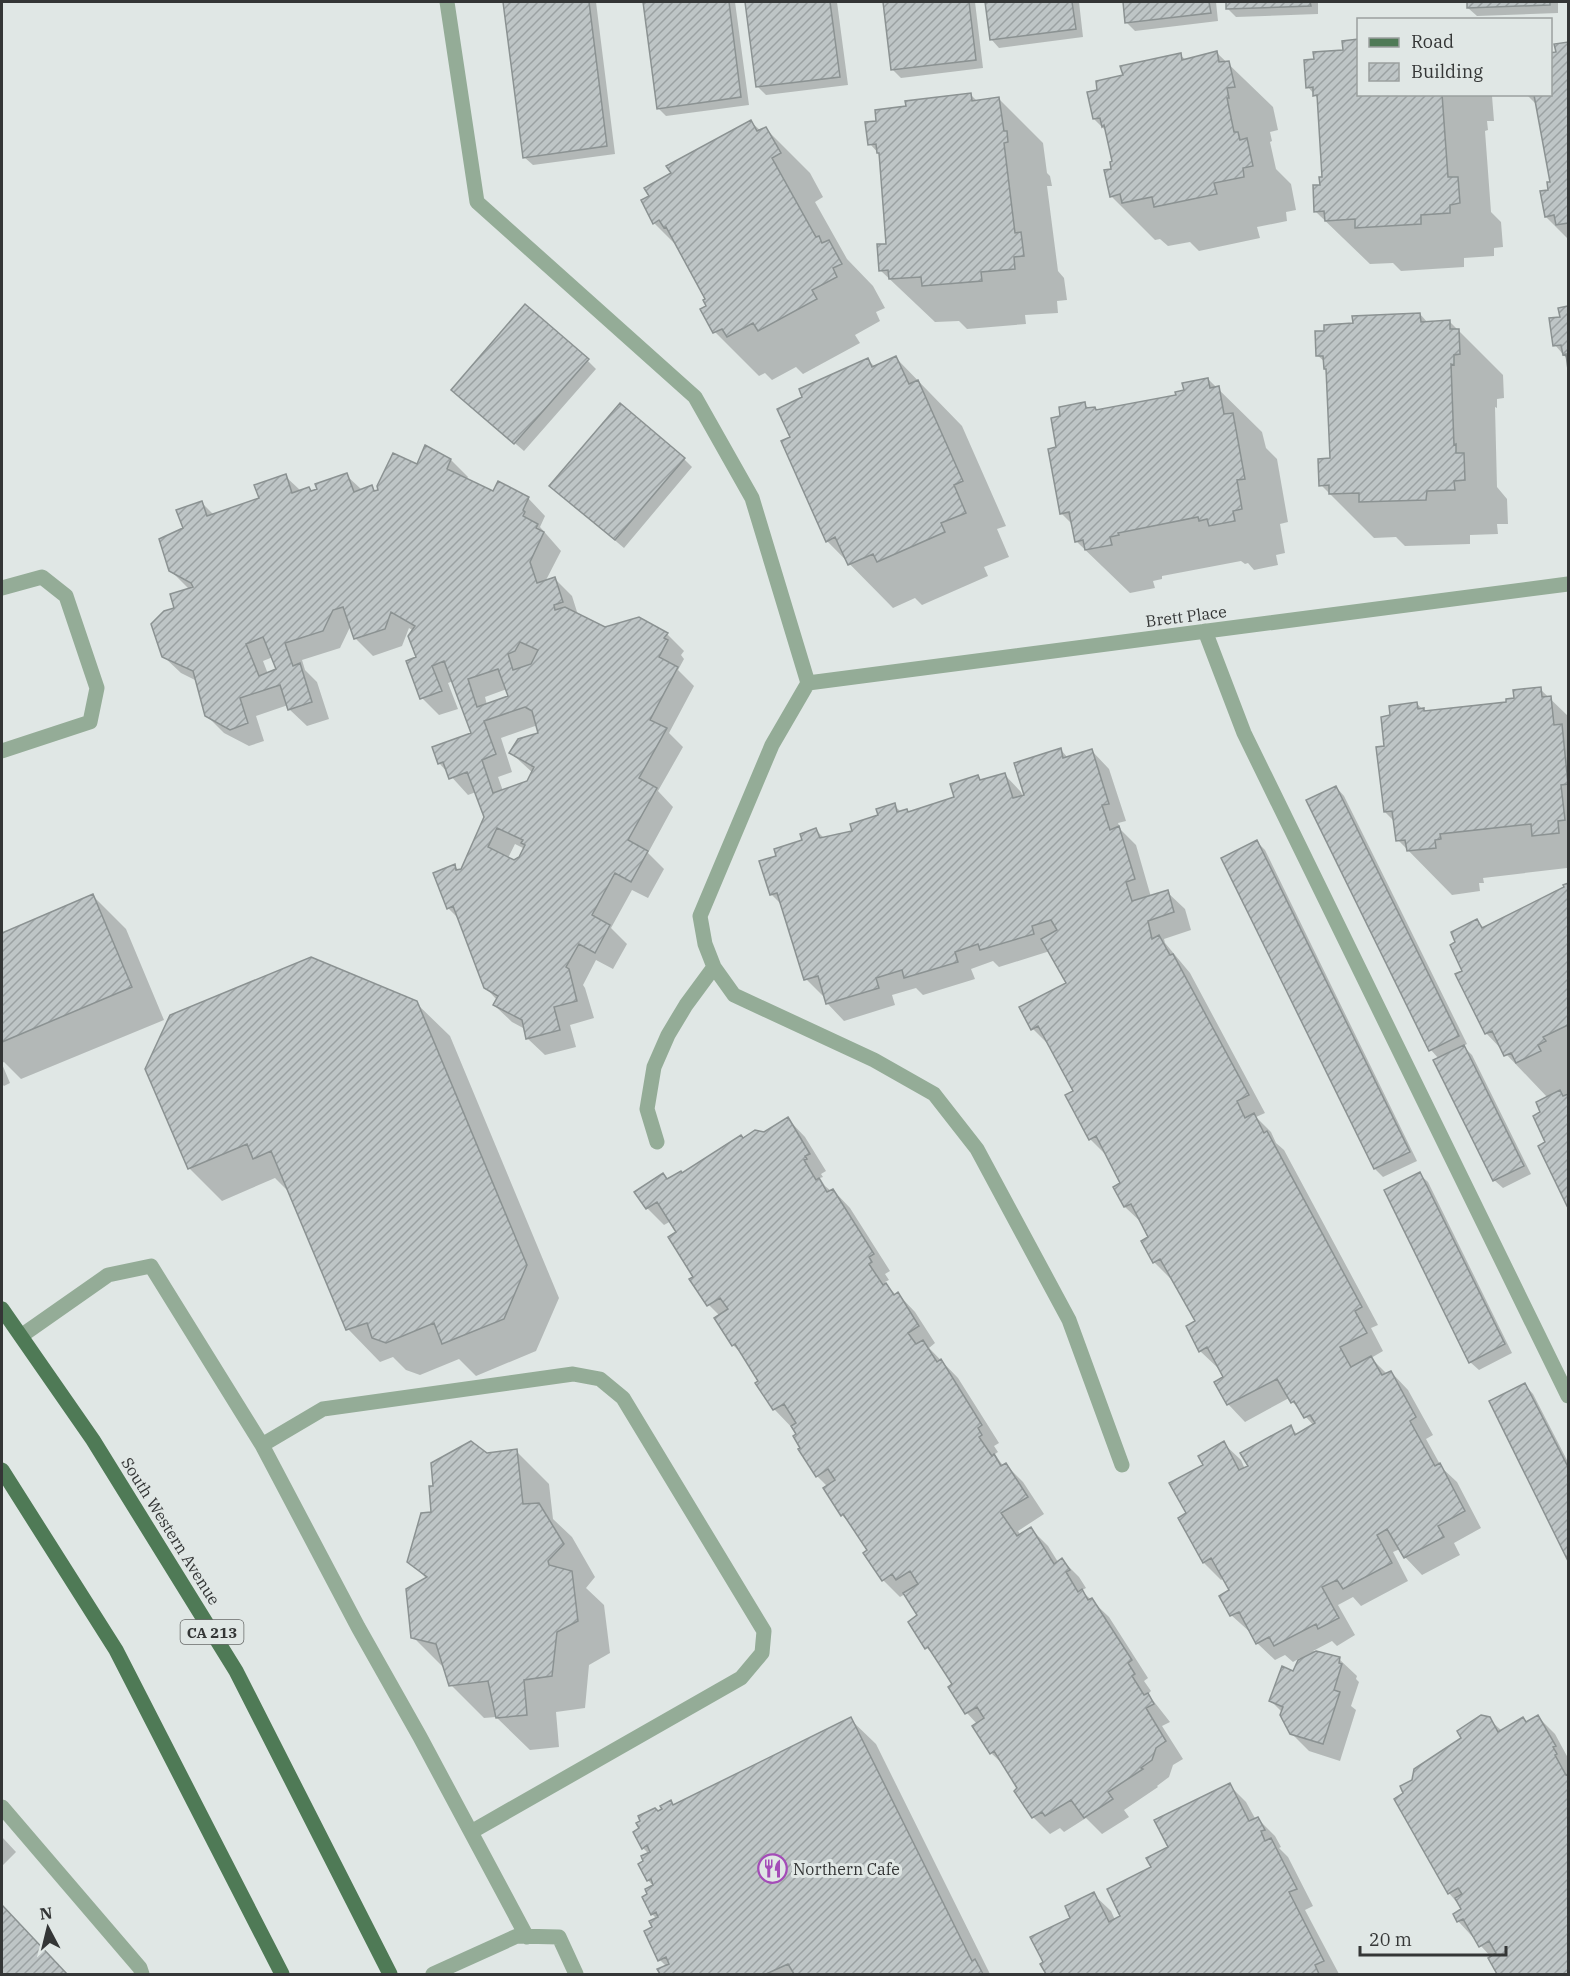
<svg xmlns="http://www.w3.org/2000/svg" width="1570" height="1976" viewBox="0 0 1570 1976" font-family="'IBM Plex Serif',serif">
<defs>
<pattern id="building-hatch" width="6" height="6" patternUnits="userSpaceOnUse" patternTransform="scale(1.5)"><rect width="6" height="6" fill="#bec5c6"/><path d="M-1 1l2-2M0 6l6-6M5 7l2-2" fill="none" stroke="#9ba1a2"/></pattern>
</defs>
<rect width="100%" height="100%" fill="#e0e7e5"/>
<path fill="#0003" fill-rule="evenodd" d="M505,2H596L615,154L533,165L524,157Z
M644,2H735L749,105L666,116L658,108Z
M747,2H837L848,85L766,95L758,87Z
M884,2H975L983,68L901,78L892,69Z
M986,2H1079L1083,37L999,48L991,39Z
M1124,2H1216L1218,21L1135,31L1127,23Z
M1228,2H1318V14L1236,17L1228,9Z
M1468,2H1558V13L1477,16L1468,8Z
M1358,41V94H1491L1492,96L1494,121H1487L1488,130L1485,131L1491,212L1501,222L1503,247L1494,248V256L1464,258V267L1401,271L1393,263L1370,264L1316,212L1324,178L1318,99L1308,87L1345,51L1344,42Z
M1568,43V239L1546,217L1551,183L1538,106L1526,94H1550L1558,53L1556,45Z
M1217,53L1273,107L1278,130L1270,132L1272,141L1270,142L1276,169L1291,184L1296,210L1286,212L1287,221L1257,227L1260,238L1199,251L1190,242L1168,246L1160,239L1155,240L1111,196L1113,162L1107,132L1094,119L1099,91L1125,76L1180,55L1186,60Z
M970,94L978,102L999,99L1043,143L1047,173L1050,176L1052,186H1047L1058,271L1064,278L1067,300L1057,301L1058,313L1025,315L1026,324L967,329L959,321L935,322L880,270L888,245L881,156L870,144L878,122Z
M751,122L761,131L766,129L810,173L823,197L815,202L847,259L873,286L885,308L876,312L880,321L855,335L860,343L803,374L796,367L772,380L765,373L759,376L715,332L702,309L708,306L707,300L679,248L654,223L651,197L673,173Z
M1568,308V360L1555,345L1562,318L1560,309Z
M1420,314L1428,323L1449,321L1503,375L1504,398L1497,399V408L1495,407L1497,487L1507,499L1508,524H1497L1498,534L1470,535V544L1405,546L1396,537L1374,538L1321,485L1332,460L1327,370L1325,362L1317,355L1355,325Z
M896,358L962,426L1006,526L997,529L1009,557L984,567L988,576L922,605L915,598L893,608L827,541L791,437L804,398L868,360L875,367Z
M587,360L596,369L524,451L462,398Z
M1208,379L1262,432L1266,448L1277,459L1288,522L1280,524L1285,553L1276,555L1278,565L1254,570L1248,563L1245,564L1241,561L1162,576V579L1153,581L1155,588L1130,593L1076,541L1073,525L1061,513L1058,448L1062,418L1084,404L1090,409H1095L1097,411L1177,396Z
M684,459L692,467L624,548L560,494Z
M451,460L468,477L466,480L494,493L528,498L545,516L540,527L561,551L545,582L555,579L572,596L578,615L605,629L667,634L684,651L681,655L684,659L678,670L694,686L669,733L683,747L658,791L673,807L648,853L664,869L648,898L632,890L611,928L627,944L613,969L596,960L583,985L585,988L594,1018L570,1025L576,1047L545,1055L527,1038L525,1029L512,1022L494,1005L497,1000L485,987L460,920L448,908L455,866L459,871L462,870L485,817L476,792L468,795L439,763L473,734L453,681L448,683L458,709L439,715L422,698L418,658L414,631L409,628L402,646L373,656L356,639L351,625L340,648L302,660L305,670L317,682L329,719L307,726L289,709L288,705L256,716L264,741L249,746L224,733L206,715L197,681L181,673L163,656L176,609L190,590L171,571L184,529L201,502L214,515L261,499L285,476L301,491L309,488L313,492L346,475L362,490L372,487L376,492L417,466ZM273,657L278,670L268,674L263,661ZM507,689L510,697L487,705L485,697ZM538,725L540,734L511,753L533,773L528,783L503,791L498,777L512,772L501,738ZM515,844L525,849L521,859L514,861L508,858Z
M1540,689L1568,716V870L1567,868L1483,878L1484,883H1479L1480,891L1452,895L1398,840L1395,822L1385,812L1386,748L1392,717L1417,704L1426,712L1508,703Z
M1061,750L1068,758L1092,751L1109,769L1126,821L1118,823L1121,830L1136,845L1151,897L1167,892L1185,909L1191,930L1164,939L1165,943L1190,973L1265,1113L1256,1117L1271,1132L1276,1143L1284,1150L1378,1325L1371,1328L1383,1351L1371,1358L1387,1374L1391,1372L1408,1390L1433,1435L1426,1439L1442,1468L1457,1482L1481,1528L1454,1543L1460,1555L1422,1575L1405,1557L1400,1549L1393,1552L1408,1581L1361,1606L1353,1597L1338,1605L1355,1635L1337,1646L1332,1641L1313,1651L1339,1659L1357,1676L1356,1679L1359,1682L1351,1706L1356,1710L1340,1761L1309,1751L1291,1733L1282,1712L1271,1701L1294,1672L1300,1658L1293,1662L1285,1655L1275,1660L1257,1643L1250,1632L1231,1615L1221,1596L1231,1591L1224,1578L1221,1580L1204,1563L1188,1514L1205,1465L1223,1443L1241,1460L1245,1469L1290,1427L1298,1435L1314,1426L1289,1398L1245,1422L1228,1404L1216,1383L1225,1378L1219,1367L1218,1368L1200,1351L1197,1322L1173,1278L1171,1279L1154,1262L1150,1238L1143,1224L1125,1207L1115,1187L1122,1183L1107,1156L1090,1139L1075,1091L1050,1046L1033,1029L1068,983L1050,951L999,967L993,961L971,969L975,979L923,995L916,988L892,995L895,1005L844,1021L827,1003L825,996H823L806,979L783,906L771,894L778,857L804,841L816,830L825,839L854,832L894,805L901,812L909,813L956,798L978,777L982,781L1004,774L1021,792L1023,797Z
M1336,787L1344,796L1467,1044L1463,1046L1472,1055L1531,1174L1503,1188L1494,1180L1439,1059L1431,1050Z
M1257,842L1265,850L1417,1161L1383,1177L1375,1169L1223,858Z
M1568,884V1206L1540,1147L1547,1142L1542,1113L1548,1098L1486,1033L1464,972L1477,921L1484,928L1566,888L1565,886Z
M93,896L126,929L164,1020L21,1079L4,1062L2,1063V934Z
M416,1003L450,1036L559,1298L536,1351L476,1376L459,1359L420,1375L406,1370L393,1357L380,1362L348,1329L289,1189L287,1190L275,1178L222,1201L189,1168Z
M2,1064L10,1083L4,1086L2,1084Z
M788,1119L805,1137L826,1171L821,1174L823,1177L820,1178L825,1186L831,1191L833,1190L850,1208L890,1271L885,1274L889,1280L885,1282L891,1290L896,1295L898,1294L915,1312L935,1343L929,1348L958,1378L999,1443L994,1446L998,1452L995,1454L1001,1463L1004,1466L1006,1465L1023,1482L1044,1514L1018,1531L1021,1536L1031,1529L1048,1546L1058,1562L1062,1560L1079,1577L1086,1588L1082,1590L1085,1594L1109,1617L1148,1678L1144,1681L1151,1691L1148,1694L1170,1722L1162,1726L1183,1759L1173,1765L1169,1777L1157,1786L1158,1787L1124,1810L1129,1817L1102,1834L1086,1818L1064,1832L1060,1828L1050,1834L1033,1817L1019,1788L1007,1768L991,1753L977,1724L967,1713L950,1687L954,1684L938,1659L927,1648L919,1615L905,1594L900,1597L883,1580L869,1550L852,1525L842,1515L828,1487L817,1476L802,1449L798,1434L775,1410L757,1383L760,1381L744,1356L733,1345L716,1319L720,1316L709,1305L691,1279L695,1277L678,1232L671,1221L664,1225L647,1208L663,1175L669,1180L682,1174L743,1139L765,1133Z
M1419,1174L1428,1182L1512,1353L1479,1370L1470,1362Z
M1525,1385L1533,1394L1568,1462V1557L1491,1402Z
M516,1451L549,1484L553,1519L572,1537L595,1577L586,1588L604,1605L610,1653L589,1665L585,1708L556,1712L559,1747L530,1750L496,1717L484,1718L451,1685L446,1670L413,1637L427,1579L409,1561L433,1513L487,1455Z
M1538,1717L1555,1734L1568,1758V1974H1499L1490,1959L1492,1958L1458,1921L1455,1914L1463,1910L1449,1893L1405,1794L1413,1781L1489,1719L1502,1731L1527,1723Z
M850,1719L876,1744L990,1974H662L659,1970L666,1966L660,1960L653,1928L657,1919L652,1914L653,1886L648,1880L645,1862L649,1854L643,1848L658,1813L670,1802L675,1806Z
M1229,1785L1246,1802L1256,1820L1258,1819L1275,1836L1281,1847L1279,1848L1288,1857L1313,1906L1305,1910L1339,1974H1047L1042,1964L1072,1918L1093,1894L1111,1911L1115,1920L1122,1917L1153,1867Z
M2,1837L16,1852L2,1866Z
M2,1906L66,1974H2Z"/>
<path fill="url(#building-hatch)" stroke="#8b9292" stroke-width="1.5" fill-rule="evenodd" d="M503,2H589L607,146L523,158Z
M643,2H729L741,97L657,109Z
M745,2H830L840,77L756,87Z
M883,2H969L976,60L891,70Z
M985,2H1072L1076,29L990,40Z
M1123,2H1209L1211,13L1125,23Z
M1226,2H1310L1311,6L1226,9Z
M1467,2H1550V5L1467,8Z
M1358,39V94H1442L1448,177H1458L1460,203L1450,205V213L1421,215V224L1355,228V219L1325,221L1324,211L1314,212L1313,185H1320L1319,177H1322L1317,95L1313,96V87L1306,88L1304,60L1314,59L1313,52L1343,50L1342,41Z
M1568,42V223L1556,225L1554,215L1545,217L1540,191L1548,190L1547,182H1550L1534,95L1532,94H1550V53L1556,52L1554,44Z
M1217,51L1219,62L1229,61L1235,87L1227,88L1229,98H1227L1234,132H1238L1240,140L1247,138L1253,166L1243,168L1244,177L1214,183L1217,194L1154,207L1152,197L1122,203L1120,194L1110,197L1104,170L1111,169L1110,162L1112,161L1104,125L1102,127L1100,118L1093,119L1087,92L1097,90L1096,81L1123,75L1120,66L1181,53L1182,60Z
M971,93L972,101L999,97L1004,131H1007L1008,142L1004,143L1015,233L1021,232L1024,256L1014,257L1015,269L981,272L982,281L922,286L921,277L889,279L888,270L879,271L877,244H886L879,153H877L876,144L868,145L865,122L876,121L875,110L906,106L905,101Z
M751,120L757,131L766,127L781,153L772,158L816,237L819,236L822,243L829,240L842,264L833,268L837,277L812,290L817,299L758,331L753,323L727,337L722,329L713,333L700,309L706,306L703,300L705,299L666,227L664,228L659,220L653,224L641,200L649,196L644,188L671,173L666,166Z
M525,304L589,359L514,444L451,390Z
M1568,306V370L1566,354L1563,355L1561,345L1553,346L1549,318L1560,317L1558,308Z
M1420,313L1421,322L1450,320V329H1459L1460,354L1454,355V365L1451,364L1454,445L1456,444V453H1464L1465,480L1454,481L1455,490L1427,491L1426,500L1359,502V493L1329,494V485L1319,486L1318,459L1330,458L1326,369H1324L1323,356H1316L1315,331H1324V325L1353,323L1352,316Z
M896,356L909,384L918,380L963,481L954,485L966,513L941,523L945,532L877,562L873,554L848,565L835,537L826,542L781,441L790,437L777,409L802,397L799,389L868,358L872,367Z
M1208,378L1210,388L1219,386L1224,414L1233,413L1245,479L1237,480L1242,509L1233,511L1235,521L1209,526L1207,519L1199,521L1198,517L1118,533L1119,535L1110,537L1112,545L1085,550L1083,540L1075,542L1069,512L1060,514L1048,449L1056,447L1051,418L1060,416L1059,407L1085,402L1086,408L1095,407L1096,410L1176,395L1175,392L1184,390L1182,383Z
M620,403L685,458L615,540L549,486Z
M425,445L451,459L447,469L493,491L498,481L529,497L523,510L525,512L523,516L538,524L536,528L544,532L530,562L537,583L555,577L563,602L554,605L555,610L565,607L605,627L639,617L668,633L664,638L668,640L659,657L678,667L650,720L667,728L639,778L657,788L628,840L648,851L631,882L615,873L592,915L610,925L595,953L579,944L566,967L569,969L577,1001L554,1007L560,1030L526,1039L522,1020L493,1005L498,996L484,988L453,906L447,909L433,873L455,864L456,870L461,869L484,817L467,772L449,779L443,762L438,764L432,747L471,733L444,661L432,666L442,691L420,699L406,661L416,657L408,636L415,626L391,612L385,629L354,639L343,607L333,610L323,631L285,643L293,666L300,663L312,702L288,710L280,685L240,698L248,723L230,730L205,716L193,671L162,657L151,624L164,611L174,608L170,594L193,587L191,583L169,571L159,539L183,528L176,510L202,501L207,516L259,498L254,485L286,474L292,493L309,487L311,491L317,489L315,484L347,473L354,492L372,485L374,491L378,490L377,486L393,453L417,464ZM263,637L276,669L259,676L246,644ZM520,642L538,650L531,664L513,670L508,654L515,651ZM498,669L508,696L477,707L468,679ZM525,707L532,711L538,733L518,739L509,753L534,767L527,781L493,793L482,760L496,754L484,721ZM497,828L523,840L521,843L525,845L519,857L514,860L488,847Z
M1541,687L1542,697L1551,696L1554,725L1562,724L1568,784L1561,785L1565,820L1558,821L1559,833L1532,836L1531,824L1440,834L1441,839L1435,840L1436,848L1407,851L1405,840L1396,841L1392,811L1384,812L1376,747L1384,746L1381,717L1390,715L1389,706L1417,702L1418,709L1424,708V711L1506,702V699L1514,698L1513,690Z
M1061,748L1063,758L1092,749L1109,804L1102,805L1110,830L1119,826L1135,879L1126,882L1132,901L1168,890L1174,912L1148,921L1152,939L1159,935L1170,955L1173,954L1249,1095L1237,1101L1245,1118L1254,1113L1264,1133L1267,1131L1362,1307L1355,1311L1367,1333L1340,1347L1351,1367L1371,1356L1382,1375L1391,1371L1416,1417L1410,1421L1435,1466L1440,1463L1465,1511L1438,1526L1444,1537L1404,1558L1387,1529L1377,1535L1392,1563L1343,1589L1337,1580L1322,1587L1339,1618L1318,1629L1316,1624L1274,1646L1269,1637L1256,1644L1239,1612L1230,1616L1219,1596L1229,1590L1211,1558L1203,1563L1178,1518L1186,1513L1169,1483L1203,1465L1198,1456L1224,1441L1239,1470L1248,1466L1240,1453L1291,1425L1295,1435L1315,1423L1310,1415L1304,1418L1294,1401L1291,1403L1277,1379L1227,1405L1214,1382L1223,1377L1207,1347L1199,1352L1186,1326L1195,1321L1160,1259L1153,1263L1141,1241L1148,1237L1131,1204L1124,1207L1113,1187L1120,1183L1096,1136L1089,1140L1065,1095L1073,1091L1038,1026L1031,1030L1019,1007L1066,983L1041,939L1057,930L1051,920L1032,926L1034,934L980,950L978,944L955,952L958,962L904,978L902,970L876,978L879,988L826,1004L818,976L804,980L777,893L770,895L759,861L776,856L774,849L802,840L800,834L816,828L820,838L852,831L850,824L878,815L876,809L895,803L897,812L907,809L908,812L954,797L950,784L978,775L980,780L1005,773L1013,798L1024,795L1014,763Z
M1336,786L1459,1036L1429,1051L1306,800Z
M1257,840L1410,1152L1374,1169L1221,858Z
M1568,883V1025L1543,1037L1546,1041L1538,1045L1541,1051L1516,1063L1511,1053L1504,1056L1492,1031L1485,1034L1455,974L1462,971L1450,945L1455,942L1451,932L1477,919L1482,928L1564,887L1563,885Z
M93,894L132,987L2,1042V933Z
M311,957L417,1001L527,1265L504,1319L442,1344L434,1323L386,1343L372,1338L367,1323L346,1330L271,1151L253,1159L247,1144L188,1169L145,1069L170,1015Z
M1464,1045L1524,1166L1493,1181L1433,1060Z
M1560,1090L1563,1096L1568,1094V1205L1567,1206L1538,1146L1545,1142L1533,1116L1540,1112L1536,1102Z
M788,1117L810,1154L805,1156L807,1159L804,1160L816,1180L819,1178L827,1192L833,1189L874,1254L869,1257L872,1262L869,1264L883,1285L886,1283L894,1295L898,1292L919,1326L908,1333L916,1344L923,1340L937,1362L941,1359L982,1425L978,1428L982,1435L979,1437L992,1456L994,1454L1001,1466L1006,1463L1028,1497L1001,1513L1017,1536L1031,1527L1054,1564L1062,1558L1070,1570L1066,1572L1078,1592L1082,1589L1088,1600L1092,1598L1132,1660L1128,1663L1135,1674L1132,1676L1144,1695L1148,1693L1154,1704L1146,1708L1166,1741L1156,1748L1152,1760L1141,1768L1143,1769L1108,1792L1113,1799L1084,1818L1071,1800L1045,1816L1042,1812L1032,1818L1014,1791L1017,1788L994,1751L990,1754L972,1726L984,1718L977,1707L965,1714L948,1687L952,1684L928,1647L925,1649L908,1622L917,1615L903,1593L918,1584L910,1571L896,1580L892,1574L882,1581L863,1553L867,1550L843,1514L841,1516L823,1488L835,1480L828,1469L816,1477L798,1449L800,1448L793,1436L796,1434L791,1426L796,1423L784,1404L773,1410L755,1383L758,1381L735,1344L732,1346L714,1318L728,1309L720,1298L707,1306L689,1279L693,1277L668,1237L676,1232L657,1202L646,1209L634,1192L663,1173L667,1179L681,1171L682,1173L741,1135L743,1138L755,1130L764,1132Z
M1420,1172L1505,1344L1469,1363L1384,1190Z
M1525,1383L1568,1467V1561L1489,1401Z
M471,1441L487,1453L517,1449L523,1504L539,1503L564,1544L548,1561L549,1565L572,1571L578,1621L557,1632L552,1676L524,1680L527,1715L496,1718L488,1681L449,1686L436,1644L411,1638L406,1589L427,1577L407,1562L421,1513L431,1512L429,1486H433L431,1463Z
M1316,1651L1340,1657L1339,1663L1342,1664L1334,1690L1340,1692L1323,1744L1290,1734L1280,1715L1283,1707L1269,1701L1282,1666L1293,1671L1298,1660Z
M1481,1715L1490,1717L1498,1732L1523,1717L1526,1722L1538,1715L1556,1746L1553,1747L1557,1754L1555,1755L1566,1775L1568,1774V1974H1497L1488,1958L1496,1953L1489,1941L1479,1947L1463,1919L1457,1922L1453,1914L1461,1909L1455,1898L1462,1894L1458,1888L1448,1894L1394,1799L1403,1793L1400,1786L1412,1780L1414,1769L1461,1738L1457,1731Z
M851,1717L972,1961L975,1959L983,1974H794L788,1964L766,1974H660L657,1969L669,1964L666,1957L658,1961L644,1931L652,1927L649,1921L658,1917L656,1912L651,1915L642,1897L647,1894L645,1889L653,1885L651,1879L647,1881L638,1864L643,1861L641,1856L650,1852L647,1845L642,1849L633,1832L639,1828L636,1823L640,1821L638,1816L655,1808L658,1811L662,1809L660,1806L671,1800L673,1805Z
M1230,1783L1249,1821L1258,1817L1265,1830L1261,1831L1265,1841L1271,1838L1297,1889L1289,1892L1324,1961L1315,1965L1319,1974H1046L1040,1964L1043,1962L1030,1937L1070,1918L1065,1906L1094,1892L1109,1922L1120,1916L1107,1889L1151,1867L1146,1858L1168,1847L1154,1820Z
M2,1905L67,1974H2Z"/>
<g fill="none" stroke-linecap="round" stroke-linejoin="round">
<path stroke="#94ac97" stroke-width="15" d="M447,2L477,202L695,397L752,498L808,683L772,745L700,916L705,944L714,967L734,995L874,1060L934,1094L977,1149L1069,1320L1122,1465
M2,588L42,577L66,596L97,688L90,722L2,751
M1205,631L1244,733L1568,1396
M808,683L1568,584
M657,1142L647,1109L654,1067L668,1035L686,1005L714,967
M21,1336L108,1275L151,1266L262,1445L358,1627L420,1737L527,1937
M262,1445L323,1409L573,1374L600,1379L623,1398L764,1631L762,1653L741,1678L471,1832
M2,1807L140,1968L142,1974
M433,1974L517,1936L559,1937L576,1974"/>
<path stroke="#4f7a56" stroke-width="15" d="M2,1309L93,1440L236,1671L390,1974
M2,1470L116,1650L282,1974"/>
</g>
<defs>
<symbol id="restaurant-ring" viewBox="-11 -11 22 22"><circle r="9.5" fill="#e0e7e5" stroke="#a44cb8" stroke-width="1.5"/><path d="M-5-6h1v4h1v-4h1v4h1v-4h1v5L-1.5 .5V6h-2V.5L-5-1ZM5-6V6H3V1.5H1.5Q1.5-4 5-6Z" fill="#a44cb8"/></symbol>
</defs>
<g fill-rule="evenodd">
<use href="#restaurant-ring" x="756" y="1852" width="33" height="33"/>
</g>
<g text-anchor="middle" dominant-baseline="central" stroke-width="6" stroke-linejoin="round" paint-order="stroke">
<rect fill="#e0e7e5" stroke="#686b6a" stroke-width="1.5" x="180.5" y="1620" width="63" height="24" rx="4.5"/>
<g font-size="15" font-weight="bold" fill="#343636">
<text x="212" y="1632">CA 213</text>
</g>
<g font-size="16" fill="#343636" stroke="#e0e7e5">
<text transform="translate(1186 616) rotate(-7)">Brett Place</text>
<text transform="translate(171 1531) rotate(58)">South Western Avenue</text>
</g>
<g font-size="16" fill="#343636" stroke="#e0e7e5" text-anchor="start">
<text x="793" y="1869">Northern Cafe</text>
</g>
</g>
<rect width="1570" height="1976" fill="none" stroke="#343636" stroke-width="6"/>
<rect x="1357" y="18" width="195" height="78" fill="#e0e7e5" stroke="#9ba09f" stroke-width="1.5"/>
<rect x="1369" y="38" width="30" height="9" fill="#4f7a56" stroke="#9ba09f" stroke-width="1.5"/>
<text x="1411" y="48" font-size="18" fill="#343636">Road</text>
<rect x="1369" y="63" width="30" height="18" fill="url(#building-hatch)" stroke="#9ba09f" stroke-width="1.5"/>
<text x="1411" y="78" font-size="18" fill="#343636">Building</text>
<g transform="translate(48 1928) rotate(353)" stroke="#e0e7e5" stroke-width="4.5" paint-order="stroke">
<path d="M0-4.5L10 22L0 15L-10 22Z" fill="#343636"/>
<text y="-9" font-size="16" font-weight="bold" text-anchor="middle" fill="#343636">N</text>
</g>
<path d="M1360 1946v9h146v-9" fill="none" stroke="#343636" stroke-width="3"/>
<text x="1369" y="1946" font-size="18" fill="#343636" stroke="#e0e7e5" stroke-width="4.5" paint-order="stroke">20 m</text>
</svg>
